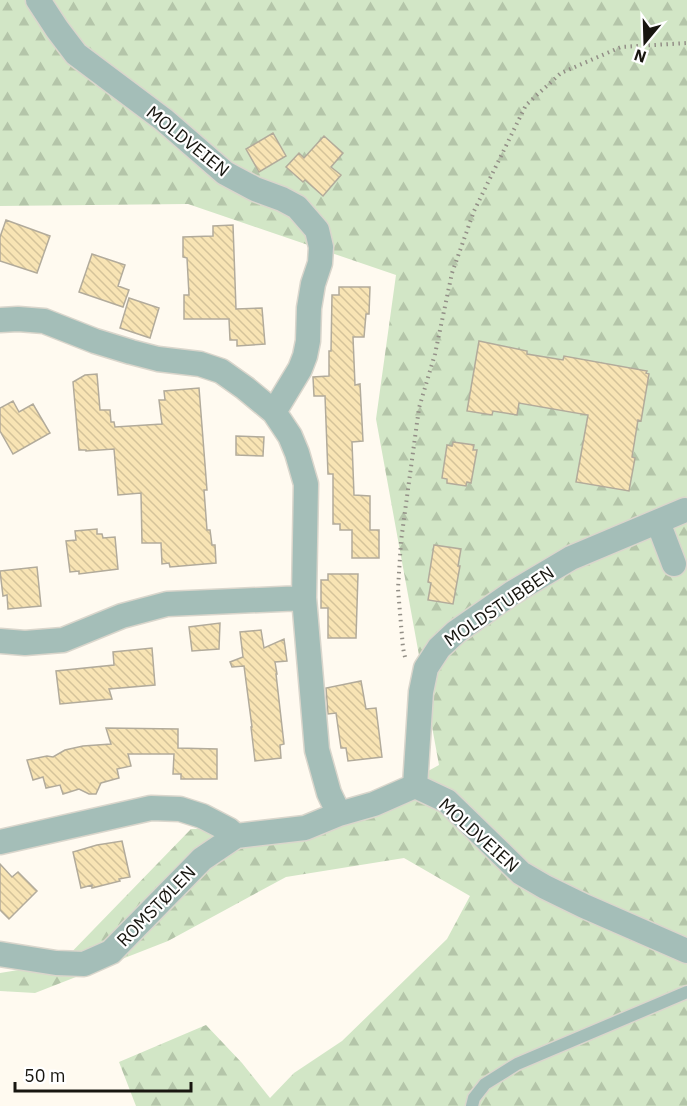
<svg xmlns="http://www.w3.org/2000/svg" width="687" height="1106" viewBox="0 0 687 1106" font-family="'IBM Plex Sans',sans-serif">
<defs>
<pattern id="forest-firs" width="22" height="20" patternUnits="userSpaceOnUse" patternTransform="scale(1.5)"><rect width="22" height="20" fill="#d2e6c6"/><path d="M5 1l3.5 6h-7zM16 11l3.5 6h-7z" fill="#b4c5a9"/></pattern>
<pattern id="building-back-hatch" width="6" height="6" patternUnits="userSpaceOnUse" patternTransform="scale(1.5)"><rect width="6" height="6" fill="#f8e4b4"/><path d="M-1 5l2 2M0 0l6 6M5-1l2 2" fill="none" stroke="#d4c39a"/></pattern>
</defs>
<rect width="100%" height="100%" fill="#fffaf0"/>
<path fill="url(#forest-firs)" d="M0,0H687V1106H136L119,1062L206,1025L242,1063L270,1098L294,1073L342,1041L447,939L470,896L404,858L286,877L168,941L35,993L0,991V973L61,963L191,829L330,825L439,765L376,419L396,275L188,204L0,206Z"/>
<path fill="url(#building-back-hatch)" stroke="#b2ab9b" stroke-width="1.5" d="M273,133L286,156L259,172L246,149Z
M324,136L343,153L331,167L341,175L323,196L305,180L303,182L286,167L299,153L304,158Z
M6,220L50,236L37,273L0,261V237Z
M233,225L236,309L262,308L265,344L237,346V340H230L229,319H184V295H189L187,258L183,257V237L213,236V226Z
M92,254L125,265L118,286L129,290L123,307L79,292Z
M339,287H370L369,314H366L364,337H353L355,385L360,384L363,441L352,442L354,495L370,496V530H379V558H352V530H340V524H333V474H328L325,396H314L313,377L329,376V351H331L332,295H339Z
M129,298L159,308L150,338L120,328Z
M479,341L527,351V354L563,360L564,356L647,371L646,373L649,374L641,421L638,420L632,457L635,458L629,491L576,482L588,415L519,403L517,415L493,411L492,415L467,411Z
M97,374L100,410H110L111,422H114L115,427L162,424L159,400H165L164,391L199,388L207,490H204L207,530H210L212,545H215L216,563L170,567L169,563L162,564L161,543H142L141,493L118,495L114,449L86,451V450H79L73,382L85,375Z
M13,401L19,412L33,404L50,433L13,454L0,431V408Z
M236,436L264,437L263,456L236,455Z
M453,442L474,445L473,450H477L471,483L467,482L466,486L447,483V479L442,478L447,445L452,446Z
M97,529V534H102L103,538L115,537L118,569L79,574V571L70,572L66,541L76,540L75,531Z
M434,545L461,549L458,566H460L453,604L428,600L431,583L428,582Z
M37,567L41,606L8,609L7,595L3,596L0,571Z
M328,574H358L356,638H328V608H321V580H328Z
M220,623L219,649L192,651L189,627Z
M261,630L264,648L284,639L287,661L275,662L277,674H276L284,744L280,745L281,758L255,761L251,727H252L244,666L232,667L230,662L243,657L240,632Z
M152,648L155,685L109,689L112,699L60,704L56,671L114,665L113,652Z
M361,681L366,709L376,708L382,757L348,761L346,748H341L336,713L328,714L326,688Z
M106,728L178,729V748L217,749V779H181V774H173L174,754H128L131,766L117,769L119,778L101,783L96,794H89L79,789L63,794L60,785L46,788L43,777L33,780L27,760L47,756L53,757L65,750L83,746L111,744Z
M122,841L130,877L119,879L120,881L92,888V885L81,888L73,852L97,845Z
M0,864L12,877L18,872L37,891L9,919L0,910Z"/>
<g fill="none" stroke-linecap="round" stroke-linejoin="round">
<defs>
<path id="lane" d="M472,1106L474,1098L485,1084L517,1064L687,992"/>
<path id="street" d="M38,0L57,29L76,54L164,120L225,173L255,189L282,199L297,207L317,230L321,247L320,263L313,284L309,308L308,341L305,356L300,369L274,412
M0,320L18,319L44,321L95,341L131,352L158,359L200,364L221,371L245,388L274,412L290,436L297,453L306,484L304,598L317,750L329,793L339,814
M658,522L674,564
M0,641L25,643L63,640L122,616L167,604L304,598
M415,786L421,692L426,668L439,648L456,632L512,593L571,558L685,510
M0,842L151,808L180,809L202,816L229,830L236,836
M0,954L56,963L84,964L111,952L202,859L236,836L305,828L339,814L374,804L415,786L447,801L521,873L545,887L584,906L687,951"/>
</defs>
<use href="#lane" stroke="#dad6cc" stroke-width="15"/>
<use href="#street" stroke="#dad6cc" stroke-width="27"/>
<path stroke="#938f87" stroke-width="4" stroke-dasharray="1.5 4.5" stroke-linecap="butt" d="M405,657L403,648L398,589L401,541L419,408L435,354L452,273L474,211L526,105L561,73L621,47L687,43"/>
<use href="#lane" stroke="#a4beb8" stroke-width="12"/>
<use href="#street" stroke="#a4beb8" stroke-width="24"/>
</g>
<g text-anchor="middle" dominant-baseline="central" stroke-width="4.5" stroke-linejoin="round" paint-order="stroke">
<g font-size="18" fill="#181610" stroke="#fff">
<text transform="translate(188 141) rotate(39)">MOLDVEIEN</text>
<text transform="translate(499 606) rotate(-34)">MOLDSTUBBEN</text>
<text transform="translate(479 835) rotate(42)">MOLDVEIEN</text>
<text transform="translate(156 906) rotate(-46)">ROMSTØLEN</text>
</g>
</g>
<g transform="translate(645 42) rotate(199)" stroke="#ffffff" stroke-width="4.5" paint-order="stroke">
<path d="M0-4.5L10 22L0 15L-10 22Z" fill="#181610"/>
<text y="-9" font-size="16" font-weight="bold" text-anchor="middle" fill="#181610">N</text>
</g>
<path d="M15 1082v9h176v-9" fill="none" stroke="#181610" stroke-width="3"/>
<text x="24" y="1082" font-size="18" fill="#181610" stroke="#ffffff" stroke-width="4.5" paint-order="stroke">50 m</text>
</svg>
